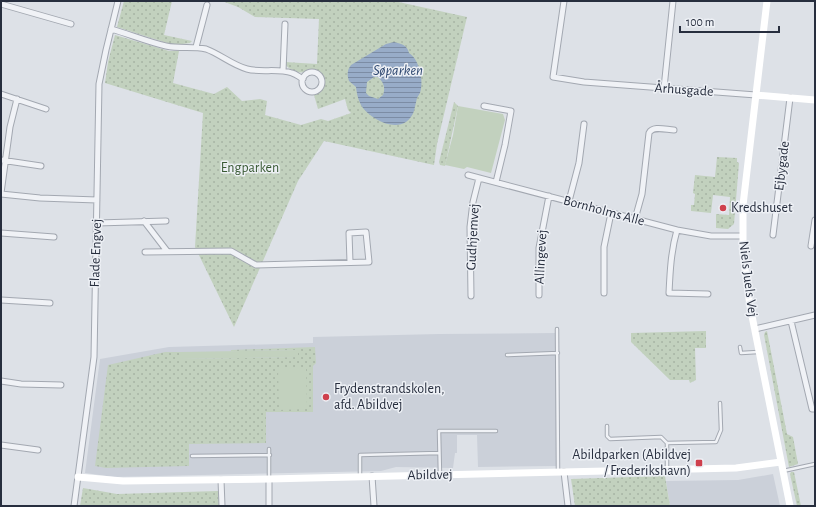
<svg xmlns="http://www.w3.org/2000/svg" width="816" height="507" viewBox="0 0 816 507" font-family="'Alegreya Sans',sans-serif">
<defs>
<pattern id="grass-dots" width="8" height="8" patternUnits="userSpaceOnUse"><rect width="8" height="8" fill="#c2d1be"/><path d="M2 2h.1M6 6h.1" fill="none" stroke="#a7b4a4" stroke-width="1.8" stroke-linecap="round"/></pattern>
<pattern id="water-rules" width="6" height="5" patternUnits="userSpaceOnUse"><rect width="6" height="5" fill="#98acc8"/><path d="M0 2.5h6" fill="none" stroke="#7c8ca4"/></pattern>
</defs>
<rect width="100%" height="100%" fill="#dde1e7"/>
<path fill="#cbd0d9" d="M556,333V466L478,467L477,435H457V453H455L453,468L396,467L381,471L114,477L85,473L100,359L169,347L313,343V337L439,334Z
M773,474L780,506H670L666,481L738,480Z"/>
<path fill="url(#grass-dots)" d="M124,1H172L164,35L192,41L190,43L175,45L167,43L117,27Z
M222,1H394L467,17L437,144L434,165L324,141L298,181L234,327L195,247L203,113L105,83L108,62L115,35L169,51H179L173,83L214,94L227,87L242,101L260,99L267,101L265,115L301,125L321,119L328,121L351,113L348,110L345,99L318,109L314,95C326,90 330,74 315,70C310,68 308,71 304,72C298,74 288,69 285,64V62L317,64L319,19L255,17L238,7Z
M454,102L458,106L445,166L440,165L439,162Z
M717,157L737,158V162L739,163L734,224L728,229L716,228V214L729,215L730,197L713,195L711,213L691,211V205H694L695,194L693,193L695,175L715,177Z
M706,331V348H695L696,380L690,383L689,380H670L631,342V333Z
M767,331L787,434L793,437L798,464L789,467L764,335L765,332Z
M315,347L316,363L313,366V412H266V443L189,444V466L106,468L95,466L108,365L165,352H180V359L298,357V350L231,351V350Z
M791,472H794L801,506H797L790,474Z
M665,476L670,506H575L571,479Z
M83,488L117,494L218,491L219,506H80Z"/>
<path fill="#c2d1be" d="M458,106L503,114L505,120L491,173L467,167L464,169L445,165L453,135Z
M298,350V357L180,359V352Z
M278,367H306L307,409L279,410Z"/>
<path fill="url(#water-rules)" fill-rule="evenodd" d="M394,42C402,44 407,45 409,53C420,60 424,82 420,93C419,95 418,96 417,98C416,102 415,107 414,111C408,128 391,128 376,119C362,110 358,103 356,87L349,81C347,75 347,70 351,65L386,44ZM374,77H378C383,82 386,87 383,95L378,99L369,96L366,93L367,82Z"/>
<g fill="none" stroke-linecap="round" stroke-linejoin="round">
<defs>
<path id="lane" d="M557,329L558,471
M740,347L741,353L758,352
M507,355L558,353
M607,426V436L610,439L661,437L667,443V469
M667,443L716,442L721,430L720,403
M192,456L270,455
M783,471L815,464
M440,475L439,431H496
M360,476V455L439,453
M269,479V449"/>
<path id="street" d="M564,1L553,77L584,82L756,95
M1,4L71,24
M111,29C129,34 148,42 166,46C180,49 193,46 206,49C220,54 232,65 247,69C262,73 277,68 292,73C296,74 299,77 303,79
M196,47L207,5
M283,71L285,24
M302 82a10 10 0 1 1 20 0a10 10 0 1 1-20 0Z
M664,88L673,1
M1,94L46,109
M484,106L511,111L505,145L496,182
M1,160L41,166
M468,175L677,230L711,236H742
M1,193L10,127L17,99
M1,194L40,198L97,200
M569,201L579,163L584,124
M635,219L642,194L649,133C653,125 667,130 674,130
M144,221L167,251
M97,223L166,221
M677,230C671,251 670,272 669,293L708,294
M1,233L54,237
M773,235L790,98
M811,246L815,220
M145,252L231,251L256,265L369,262L366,232L349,233L350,262
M604,293V247L611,213
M539,295V248L549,196
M471,296L470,227L473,202L479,178
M1,300L50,303
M791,321L812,409H815
M755,329L815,315
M1,381L21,384L61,385
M1,445L38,450
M564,472L568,506
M372,476L374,506
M269,479V506
M221,480L222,506
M74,506L94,357L99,84L106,50L118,1"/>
</defs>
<use href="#lane" stroke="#a3a8b1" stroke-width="4.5"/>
<use href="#street" stroke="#a3a8b1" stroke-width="7"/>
<use href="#lane" stroke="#f0f2f6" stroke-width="2.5"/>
<use href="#street" stroke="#f0f2f6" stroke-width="5"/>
<path stroke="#fff" stroke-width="7" d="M767,1L743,205V253L750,306L790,506
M756,95L815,100
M78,477L123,481L269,479L736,468L781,462"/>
</g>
<g fill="#cf404d" stroke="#edf0f5" stroke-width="1.5">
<circle cx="723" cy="208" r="4"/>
<circle cx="326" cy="397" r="4"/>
<rect x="695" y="459" width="8" height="8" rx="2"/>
</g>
<g text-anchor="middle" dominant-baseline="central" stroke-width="3" stroke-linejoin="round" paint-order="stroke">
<g font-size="14" fill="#272e3e" stroke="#edf0f5">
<text transform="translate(684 90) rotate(4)">Århusgade</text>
<text transform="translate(782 166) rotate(-83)">Ejbygade</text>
<text transform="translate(604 211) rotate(15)">Bornholms Alle</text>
<text transform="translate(473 237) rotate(-87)">Gudhjemvej</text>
<text transform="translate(96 253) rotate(-88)">Flade Engvej</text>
<text transform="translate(541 257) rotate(-87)">Allingevej</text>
<text transform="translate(748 279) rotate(83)">Niels Juels Vej</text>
<text transform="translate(430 475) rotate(-1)">Abildvej</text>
</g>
<g font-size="14" fill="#395a34" stroke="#edf0f5">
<text x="250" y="168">Engparken</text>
</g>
<g font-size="14" fill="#272e3e" stroke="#edf0f5" text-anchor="start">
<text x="731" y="208">Kredshuset</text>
<text x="334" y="389">Frydenstrandskolen,<tspan x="334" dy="16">afd. Abildvej</tspan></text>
<text x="691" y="455" text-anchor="end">Abildparken (Abildvej<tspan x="691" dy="16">/ Frederikshavn)</tspan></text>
</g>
<g font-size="15" font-style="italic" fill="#314a72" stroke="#edf0f5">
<text x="398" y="70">Søparken</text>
</g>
</g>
<rect width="816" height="507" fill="none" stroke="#272e3e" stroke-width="4"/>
<path d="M680 26v6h99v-6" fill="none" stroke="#272e3e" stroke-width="2"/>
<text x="686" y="26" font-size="12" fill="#272e3e" stroke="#edf0f5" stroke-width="3" paint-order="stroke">100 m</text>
</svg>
